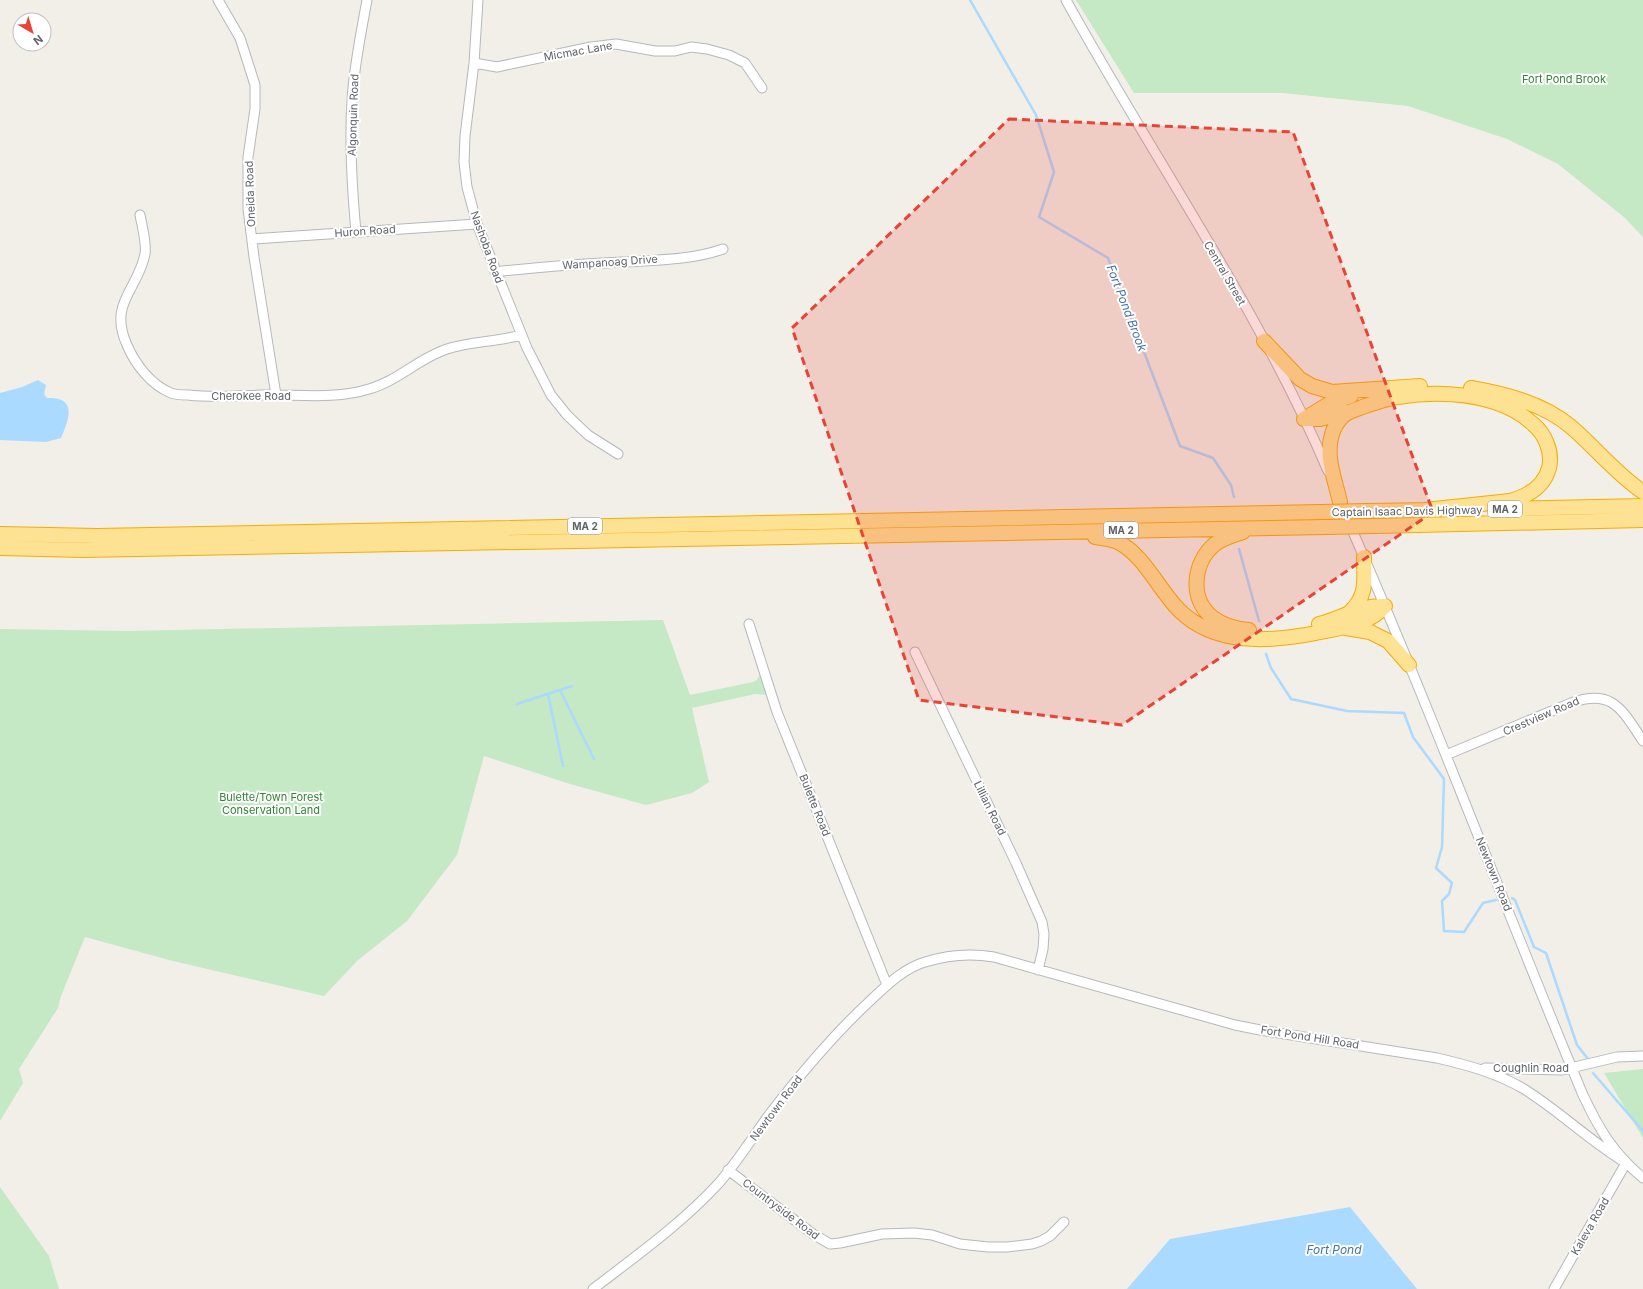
<svg xmlns="http://www.w3.org/2000/svg" width="1643" height="1289" viewBox="0 0 1643 1289" font-family="Inter,sans-serif">
<rect width="100%" height="100%" fill="#f1efe8"/>
<path fill="#c5e8c5" d="M1076,0H1643V237L1625,218L1558,164L1507,139L1408,106L1283,93H1134Z
M663,620L690,695L753,682L757,680L761,673L767,695L755,694L692,708L709,782L692,793L646,805L570,784L484,756L457,855L407,921L358,960L324,996L173,961L85,937L61,996L58,1008L19,1069L23,1083L0,1121V629L127,631Z
M1643,1069V1138L1604,1073Z
M0,1187L49,1256L59,1289H0Z"/>
<path fill="#aadaff" d="M38,380L46,385L44,394L47,398C78,397 69,419 61,438L46,442L0,440V393L22,387Z
M1350,1207L1417,1289H1127L1170,1239Z"/>
<g fill="none" stroke-linecap="round" stroke-linejoin="round">
<path stroke="#aadaff" stroke-width="2.5" d="M970,0L1036,115L1054,172L1039,217L1108,258L1180,446L1213,458L1231,485L1234,497
M1239,549L1259,621
M1266,654L1271,668L1291,699L1347,711L1404,713L1413,737L1444,779L1442,847L1436,868L1452,883L1449,894L1442,901L1444,931L1464,932L1483,903L1496,900
M560,690L594,759
M548,694L563,766
M517,704L572,686
M1512,898L1515,900L1534,947L1546,953L1577,1045L1588,1059
M1593,1073L1643,1131"/>
<defs>
<path id="minor" d="M218,0L240,38L255,85V109L248,157V209L254,257L276,395
M478,0L474,63L465,136L464,162L467,187L477,224L527,348L551,395L567,415L588,435L618,454
M1066,0C1152,156 1258,307 1328,471
M474,63L497,67L591,47L616,44L655,51H675L691,47L707,49L729,55L745,63L762,88
M140,215C142,226 147,244 145,254C138,290 108,303 127,345C135,364 151,385 171,393C176,395 183,395 188,395C213,398 237,396 261,395C297,394 334,400 369,389C398,381 419,358 447,349C471,341 497,342 521,335
M356,232C352,188 349,144 352,100C354,66 361,33 367,0
M252,239L477,224
M495,272C538,267 580,264 623,262C656,260 692,260 723,249
M1342,507C1428,701 1501,899 1583,1095C1599,1129 1613,1153 1643,1178
M749,624L777,712L887,985
M915,652L1016,863L1042,922L1044,934L1043,949L1038,970
M1446,755L1571,703C1613,688 1622,710 1643,741
M1485,1068L1562,1070L1617,1057L1643,1056
M728,1170L813,1234L830,1244L840,1243L882,1234L914,1233L932,1235L960,1244L988,1247H1007L1032,1244L1041,1241L1050,1236L1064,1222
M593,1289C636,1256 681,1224 718,1184C738,1161 754,1135 772,1111C803,1071 834,1034 871,1000C886,986 904,968 925,962C947,955 971,953 994,957L1235,1025L1260,1030L1437,1058C1467,1065 1497,1073 1524,1089C1559,1111 1590,1141 1626,1163L1554,1289"/>
<path id="highway" d="M1264,341L1300,379L1312,386L1332,392L1420,386
M1471,388C1505,394 1542,403 1570,426C1595,447 1616,474 1643,492
M1304,419L1332,402L1351,396
M1304,419H1320L1347,412
M1340,502C1335,480 1325,456 1332,434C1334,427 1338,421 1343,416C1349,411 1358,409 1365,406C1414,388 1493,387 1533,424C1545,434 1553,452 1549,468C1544,487 1528,496 1510,501L1425,510
M1501,509L1643,506
M1366,511L1435,510
M1373,526L1643,520
M1243,532C1233,535 1223,538 1215,544C1193,562 1189,599 1212,617C1222,625 1236,629 1249,630
M0,534L97,536L1322,512
M1095,537C1103,538 1111,539 1118,542C1144,555 1159,590 1179,610C1215,646 1270,642 1316,633C1340,628 1369,625 1385,606
M0,548L83,550L1326,527
M1350,612C1368,595 1364,580 1364,557
M1319,624C1344,618 1358,605 1385,606
M1346,628L1370,632L1388,641L1409,665"/>
</defs>
<use href="#minor" stroke="#b5b8bc" stroke-width="11"/>
<use href="#highway" stroke="#f9ab00" stroke-width="16"/>
<use href="#minor" stroke="#fff" stroke-width="9"/>
<use href="#highway" stroke="#fde293" stroke-width="14"/>
<defs>
<path id="highway-bridge" d="M1322,512L1366,511
M1326,527L1373,526"/>
</defs>
<use href="#highway-bridge" stroke="#f9ab00" stroke-width="16" stroke-linecap="butt"/>
<use href="#highway-bridge" stroke="#fde293" stroke-width="14"/>
</g>
<path fill="#ea4335" fill-opacity="0.2" stroke="#ea4335" stroke-width="3" stroke-dasharray="8 5" stroke-linejoin="round" d="M1009,119L1293,132L1433,512L1122,725L919,700L792,328Z"/>
<g text-anchor="middle" dominant-baseline="central" stroke-width="4" stroke-linejoin="round" paint-order="stroke">
<g fill="#fff" stroke="#8f9295" stroke-width="1">
<rect x="1488" y="501" width="34" height="16" rx="3"/>
<rect x="568" y="518" width="34" height="16" rx="3"/>
<rect x="1104" y="522" width="34" height="16" rx="3"/>
</g>
<g font-size="10" font-weight="bold" fill="#5f6368">
<text x="1505" y="509">MA 2</text>
<text x="585" y="526">MA 2</text>
<text x="1121" y="530">MA 2</text>
</g>
<g font-size="11" fill="#5f6368" stroke="#fff">
<text transform="translate(578 51) rotate(-10)">Micmac Lane</text>
<text transform="translate(353 115) rotate(-88)">Algonquin Road</text>
<text transform="translate(250 194) rotate(-92)">Oneida Road</text>
<text transform="translate(365 231) rotate(-4)">Huron Road</text>
<text transform="translate(487 247) rotate(70)">Nashoba Road</text>
<text transform="translate(610 262) rotate(-4)">Wampanoag Drive</text>
<text transform="translate(1225 273) rotate(60)">Central Street</text>
<text x="251" y="396">Cherokee Road</text>
<text transform="translate(1407 511) rotate(-1)">Captain Isaac Davis Highway</text>
<text transform="translate(1541 716) rotate(-23)">Crestview Road</text>
<text transform="translate(815 805) rotate(68)">Bulette Road</text>
<text transform="translate(990 808) rotate(64)">Lillian Road</text>
<text transform="translate(1494 874) rotate(68)">Newtown Road</text>
<text transform="translate(1310 1037) rotate(9)">Fort Pond Hill Road</text>
<text x="1531" y="1068">Coughlin Road</text>
<text transform="translate(776 1108) rotate(-53)">Newtown Road</text>
<text transform="translate(781 1209) rotate(37)">Countryside Road</text>
<text transform="translate(1590 1226) rotate(-60)">Kaleva Road</text>
</g>
<g font-size="11" fill="#348238" stroke="#fff">
<text x="1564" y="79">Fort Pond Brook</text>
<text x="271" y="797">Bulette/Town Forest<tspan x="271" dy="13">Conservation Land</tspan></text>
</g>
<g font-size="12" font-style="italic" fill="#4174aa" stroke="#fff">
<text transform="translate(1127 308) rotate(69)">Fort Pond Brook</text>
<text x="1334" y="1249">Fort Pond</text>
</g>
</g>
<g transform="translate(32 32) rotate(142)"><circle r="19" fill="#ffffff" stroke="#bfc1c3"/>
<path d="M0-3L7 15L0 10L-7 15Z" fill="#ea4335"/>
<text y="-6" font-size="11" font-weight="bold" text-anchor="middle" fill="#5f6368">N</text>
</g>
</svg>
